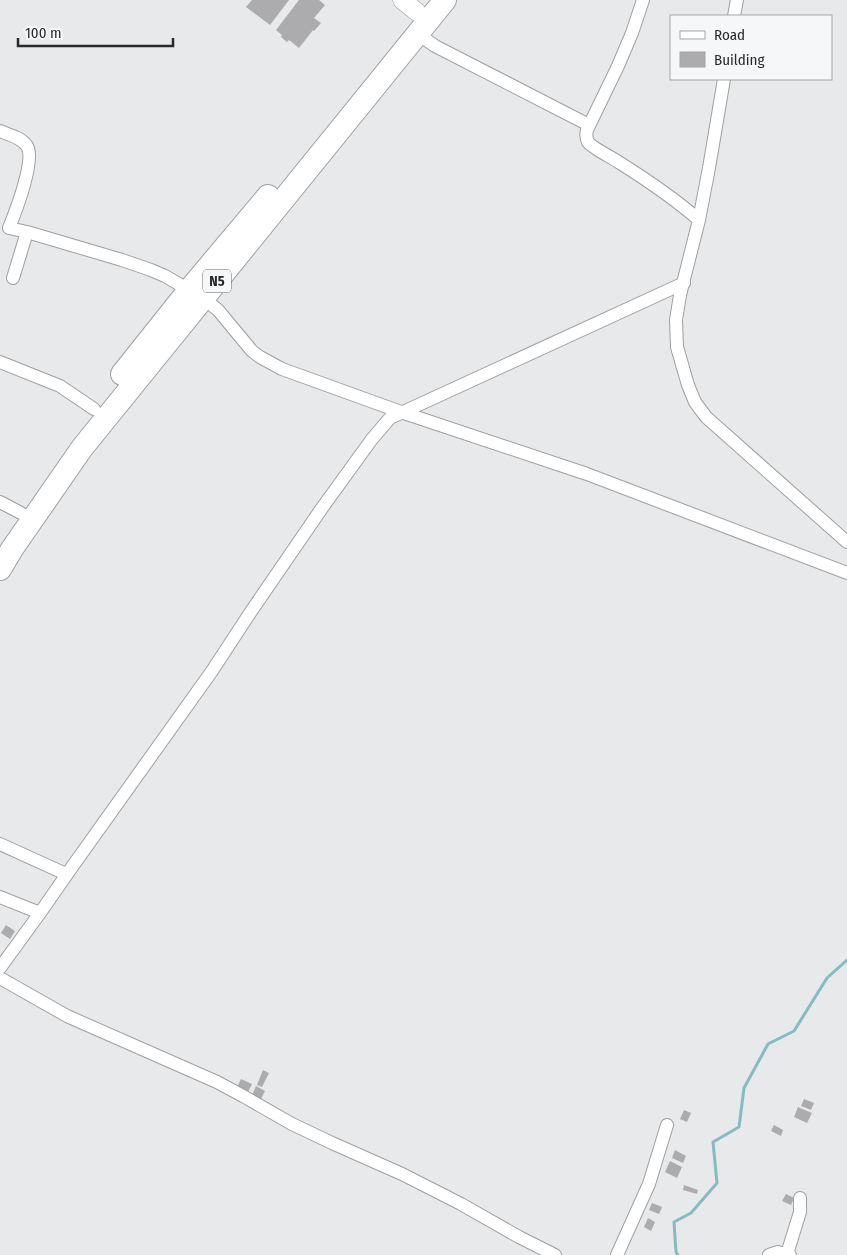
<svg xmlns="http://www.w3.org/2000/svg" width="847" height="1255" viewBox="0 0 847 1255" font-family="'Fira Sans Condensed',sans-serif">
<rect width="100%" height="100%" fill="#e8e9eb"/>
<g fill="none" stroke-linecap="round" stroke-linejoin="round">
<path stroke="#88bbc0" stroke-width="3" d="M678,1255L676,1252L674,1222L691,1213L717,1183L713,1142L739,1127L744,1088L768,1044L794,1031L827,978L847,960"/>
</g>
<path fill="#acacae" d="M252,0H289L270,25L246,7Z
M299,0H319L325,5L314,18L321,23L314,31L313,30L299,48L289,40L287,42L281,37L282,35L276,30Z
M6,925L15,931L10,939L1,933Z
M263,1070L269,1073L262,1087L257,1085Z
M241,1079L252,1084L248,1092L237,1087Z
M256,1086L265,1091L261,1099L252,1095Z
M804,1099L814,1103L811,1110L801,1106Z
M798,1107L812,1113L807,1123L794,1117Z
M684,1110L691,1113L687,1122L680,1119Z
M774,1125L783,1130L781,1136L771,1131Z
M675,1150L686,1156L683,1163L672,1158Z
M670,1161L682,1167L677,1178L665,1172Z
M684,1185L698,1190L697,1194L683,1190Z
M786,1194L794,1198L791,1205L782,1201Z
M652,1203L662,1207L659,1214L649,1210Z
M648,1218L655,1222L651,1231L644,1227Z"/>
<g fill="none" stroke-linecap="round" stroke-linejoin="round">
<defs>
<path id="street" d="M643,0L632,33L618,66L587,130C586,134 586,138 588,142C592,148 613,158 620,163C647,180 675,199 699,220
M734,16L737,0
M418,34L435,46L589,125
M724,79L709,168L699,220L680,295L676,320L677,347L688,385L695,402L706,417L847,542
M0,131C9,135 21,137 27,146C36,160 15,213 9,228L27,232L122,260L151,270L165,276L189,290
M13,278L27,232
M203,298L218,310L252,351L260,357L282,369L401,412L587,474L847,573
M0,362L60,386L94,409
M0,502L21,513
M0,844L66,874
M0,897L40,913
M0,968L40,913L72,867L212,671L250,613L322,508L372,439L390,418L684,283
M0,978L67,1016L217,1082L243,1096L292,1124L332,1143L402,1174L461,1204L519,1237L555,1255
M787,1254L800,1212V1198
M617,1255L649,1184L667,1125
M769,1255L778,1252L790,1255"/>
<path id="secondary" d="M402,0L417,12"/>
<path id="highway" d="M122,374L189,290L268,196
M0,569L12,549L82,448L445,0"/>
</defs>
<use href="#street" stroke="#9e9fa0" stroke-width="14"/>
<use href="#secondary" stroke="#9e9fa0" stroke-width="19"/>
<use href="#highway" stroke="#9e9fa0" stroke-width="24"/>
<use href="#street" stroke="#fff" stroke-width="12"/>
<use href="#secondary" stroke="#fff" stroke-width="18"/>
<use href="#highway" stroke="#fff" stroke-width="22"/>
</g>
<g text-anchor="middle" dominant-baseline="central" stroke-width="5" stroke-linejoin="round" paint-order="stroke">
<rect fill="#f6f7f8" stroke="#666768" stroke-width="1" x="203" y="269.5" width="28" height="23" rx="4"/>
<g font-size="14" font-weight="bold" fill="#29292a">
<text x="217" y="281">N5</text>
</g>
</g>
<rect x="670" y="15" width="162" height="65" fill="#f6f7f8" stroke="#a4a5a6"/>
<rect x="680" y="31" width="25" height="8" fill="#ffffff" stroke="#a4a5a6"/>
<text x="714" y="40" font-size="15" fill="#29292a">Road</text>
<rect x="680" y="52" width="25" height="15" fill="#acacae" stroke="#a4a5a6"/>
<text x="714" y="65" font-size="15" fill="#29292a">Building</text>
<path d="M18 38v8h155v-8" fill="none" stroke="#29292a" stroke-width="2.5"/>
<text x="25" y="38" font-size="15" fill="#29292a" stroke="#f6f7f8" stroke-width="4" paint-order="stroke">100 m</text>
</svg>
